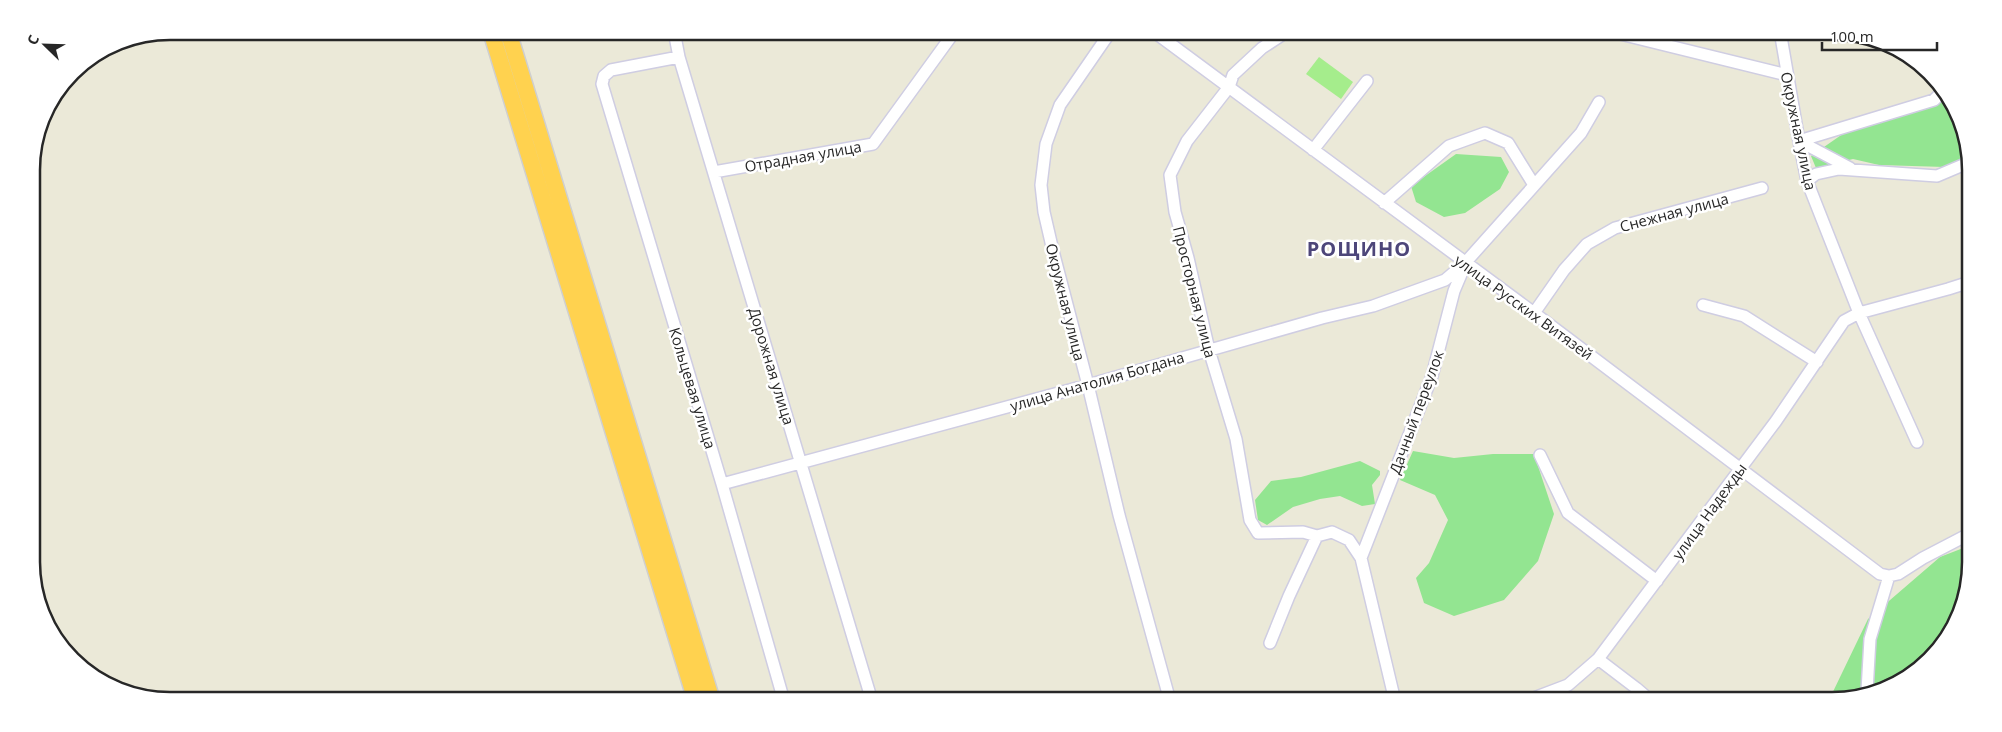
<svg xmlns="http://www.w3.org/2000/svg" width="2002" height="732" viewBox="0 0 2002 732" font-family="'Open Sans',sans-serif">
<rect width="100%" height="100%" fill="#ebe9d8"/>
<path fill="#93e591" d="M1945,98L1970,155L1945,167L1879,165L1853,159L1816,168L1811,156L1847,131L1936,105Z
M1456,154L1501,157L1509,172L1500,189L1465,213L1444,217L1416,202L1411,186Z
M1413,451L1454,458L1493,454H1534L1554,514L1538,561L1504,600L1454,616L1424,603L1416,578L1429,563L1448,520L1435,495L1400,480Z
M1360,461L1380,471V475L1372,485L1375,504L1362,506L1340,496L1320,499L1293,507L1267,525L1258,520L1255,500L1271,481L1301,477Z
M1971,545V562L1963,606L1917,672L1840,700H1829L1868,619L1940,557Z"/>
<path fill="#a5ed8c" d="M1319,57L1353,82L1341,99L1306,74Z"/>
<g fill="none" stroke-linecap="round" stroke-linejoin="round">
<defs>
<path id="minor" d="M674,31L679,57L872,701
M1111,31L1060,105L1046,144L1041,185L1044,212L1053,251L1088,385L1119,515L1170,701
M1153,31L1534,313L1880,574L1889,576L1898,574L1923,558L1971,533
M1288,31L1262,48L1233,75L1229,87L1187,141L1170,175L1175,212L1188,258L1209,350L1236,439L1250,520L1258,533L1303,532L1317,536L1332,532L1349,540L1361,558L1395,701
M1608,31L1787,75
M1780,31L1799,141L1807,181L1859,313L1917,442
M679,57L611,70L604,76L602,84L722,484L784,701
M1799,141L1934,100L1942,92
M1799,141L1850,168
M1313,150L1367,81
M714,172L873,144L955,31
M1807,181L1816,174L1839,169L1937,176L1970,162
M1384,203L1449,146L1485,133L1508,143L1534,185
M1703,305L1744,316L1817,362
M1534,313L1564,270L1587,244L1615,228L1762,188
M1540,455L1568,513L1657,581
M722,484L1088,385L1322,318L1373,306L1445,280L1465,263L1581,133L1599,102
M1361,558L1432,376L1454,291L1465,265
M1270,643L1289,596L1317,536
M1598,659L1636,688L1650,700
M1867,691L1870,639L1889,576
M1526,701L1568,685L1598,659L1776,421L1844,321L1859,313L1948,289L1970,282"/>
<path id="highway" d="M491,31L696,701
M508,31L712,701"/>
</defs>
<use href="#minor" stroke="#cfcde2" stroke-width="14"/>
<use href="#highway" stroke="#cfcfcf" stroke-width="19"/>
<use href="#minor" stroke="#fff" stroke-width="11"/>
<use href="#highway" stroke="#ffd24f" stroke-width="16"/>
</g>
<g text-anchor="middle" dominant-baseline="central" stroke-width="5" stroke-linejoin="round" paint-order="stroke">
<g font-size="15" fill="#272727" stroke="#fff">
<text transform="translate(1799 131) rotate(78)">Окружная улица</text>
<text transform="translate(803 156) rotate(-10)">Отрадная улица</text>
<text transform="translate(1674 212) rotate(-15)">Снежная улица</text>
<text transform="translate(1195 292) rotate(76)">Просторная улица</text>
<text transform="translate(1066 302) rotate(76)">Окружная улица</text>
<text transform="translate(1524 307) rotate(36)">улица Русских Витязей</text>
<text transform="translate(772 366) rotate(73)">Дорожная улица</text>
<text transform="translate(1097 381) rotate(-16)">улица Анатолия Богдана</text>
<text transform="translate(693 388) rotate(73)">Кольцевая улица</text>
<text transform="translate(1416 412) rotate(-70)">Дачный переулок</text>
<text transform="translate(1709 511) rotate(-54)">улица Надежды</text>
</g>
<g font-size="20" font-weight="bold" letter-spacing="1" fill="#4d4679" stroke="#fff">
<text x="1359" y="248">РОЩИНО</text>
</g>
</g>
<path d="M0 0H2002V732H0ZM170 40H1832A130 130 0 0 1 1962 170V562A130 130 0 0 1 1832 692H170A130 130 0 0 1 40 562V170A130 130 0 0 1 170 40Z" fill="#fff" fill-rule="evenodd"/>
<path fill="none" stroke="#272727" stroke-width="2.5" d="M170 40H1832A130 130 0 0 1 1962 170V562A130 130 0 0 1 1832 692H170A130 130 0 0 1 40 562V170A130 130 0 0 1 170 40Z"/>
<g transform="translate(45 45) rotate(293)" stroke="#ffffff" stroke-width="4" paint-order="stroke">
<path d="M0-4L9 19L0 12L-9 19Z" fill="#272727"/>
<text y="-8" font-size="14" font-weight="bold" text-anchor="middle" fill="#272727">С</text>
</g>
<path d="M1822 42v8h115v-8" fill="none" stroke="#272727" stroke-width="2.5"/>
<text x="1830" y="42" font-size="15" fill="#272727" stroke="#ffffff" stroke-width="4" paint-order="stroke">100 m</text>
</svg>
